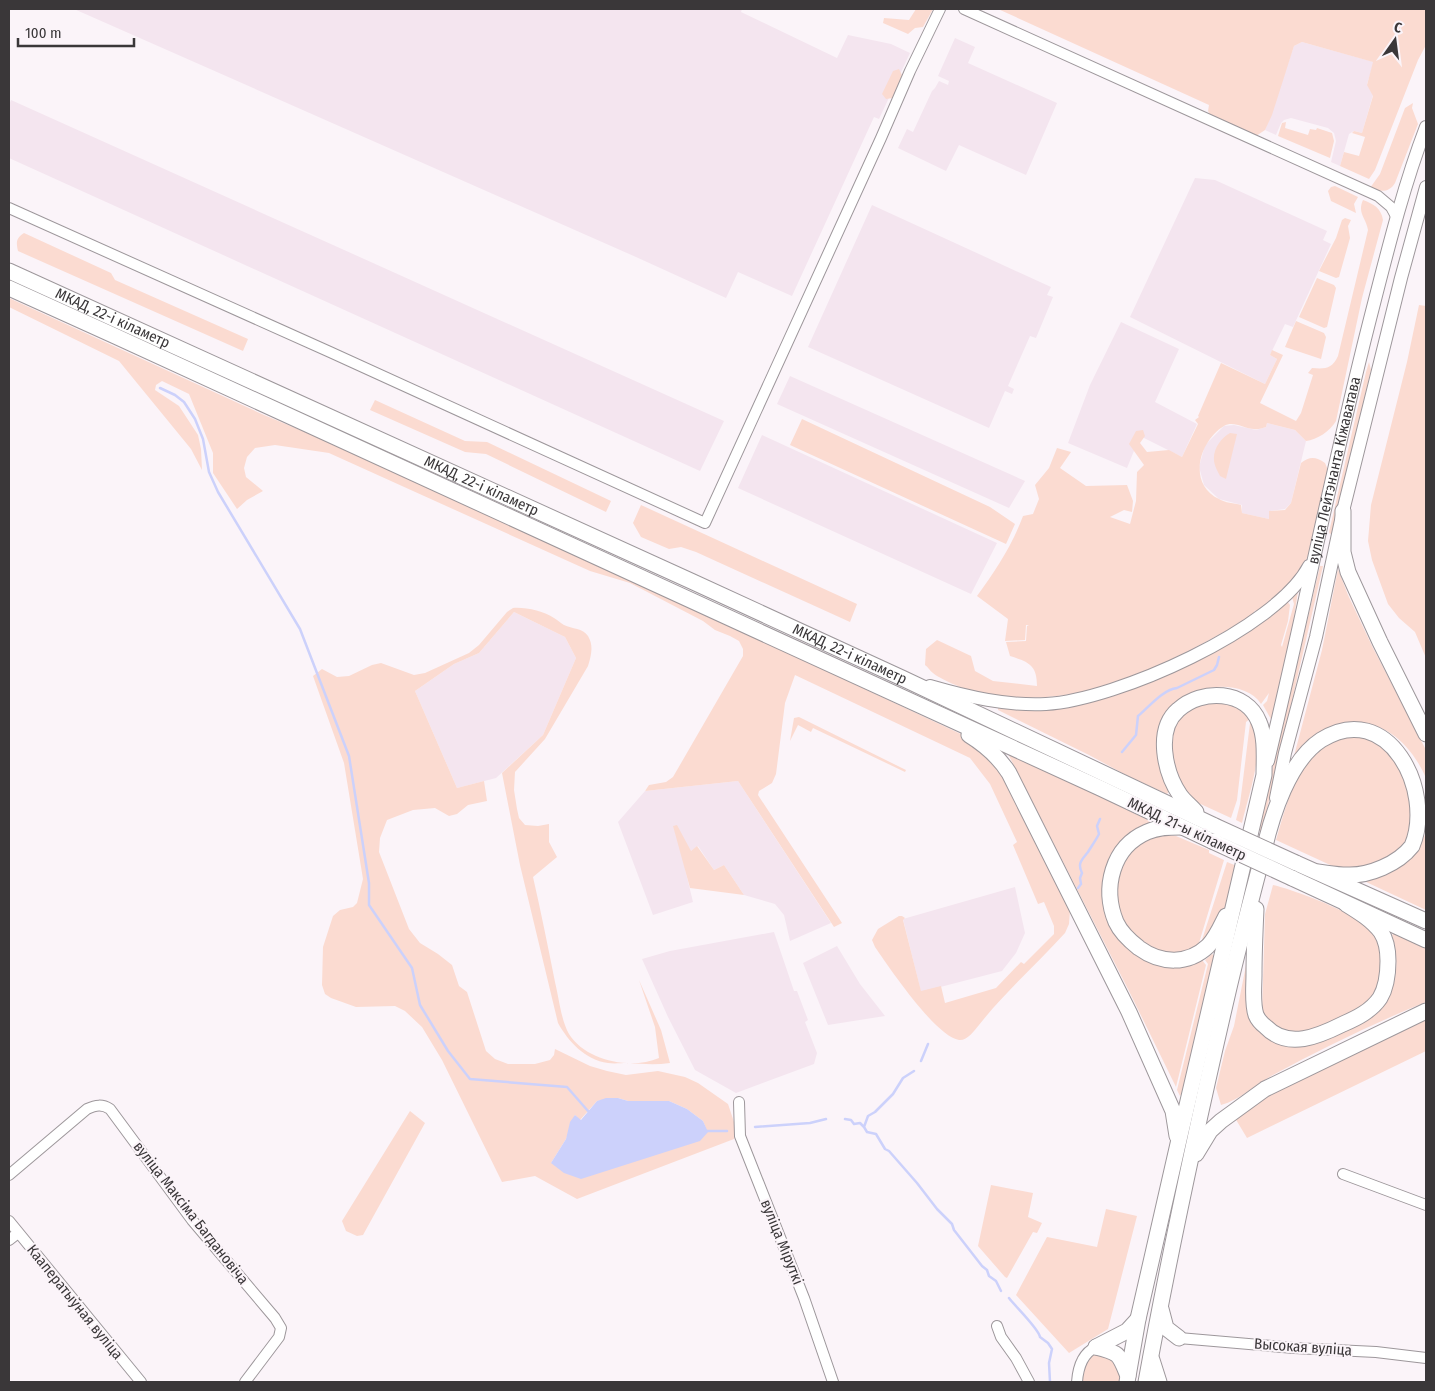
<svg xmlns="http://www.w3.org/2000/svg" width="1435" height="1391" viewBox="0 0 1435 1391" font-family="'Fira Sans Condensed',sans-serif">
<rect width="100%" height="100%" fill="#fbf4f9"/>
<path fill="#f4e5ef" d="M74,9H742L741,12L837,58L848,35L891,44L910,53L879,119L874,117L792,296L738,272L726,298L636,257Z
M955,38L975,47L968,63L1057,103L1026,175L959,145L946,171L898,148L907,129L913,132L932,91L935,88L939,81L948,85L949,81L938,76Z
M1302,42L1374,62L1367,84L1373,95L1362,133L1354,131L1349,134L1340,166L1331,162L1336,141L1334,133L1328,128L1291,118L1284,120L1281,123L1276,135L1265,130L1294,46Z
M11,100L724,421L700,471L9,158V105Z
M1195,178L1215,180L1327,231L1323,240L1331,244L1293,327L1285,324L1270,355L1277,359L1265,384L1130,317Z
M872,205L1051,287L1047,295L1053,297L1036,338L1030,336L1008,386L1014,389L1012,394L1005,391L989,428L808,347Z
M1121,322L1179,349L1155,402L1197,424L1182,457L1140,436L1127,468L1068,443L1090,385Z
M790,376L1025,481L1009,508L777,404Z
M1267,423L1295,430L1306,441L1291,503L1285,509L1270,511L1269,519L1242,513V505L1219,499L1204,485L1199,467L1205,445L1224,426L1234,425L1256,430L1266,427Z
M762,435L997,543L971,594L738,488Z
M514,612L565,637L576,658L543,735L496,778L457,788L415,691L454,664L479,653Z
M738,781L831,923L790,941L784,915L775,904L744,895L724,865L714,870L698,846L691,851L685,869L693,902L653,915L618,822L645,791Z
M1015,887L1025,933L1016,953L1002,971L921,992L903,919Z
M774,932L794,991H797L808,1020L805,1022L817,1053L814,1064L736,1093L695,1070L668,1017L642,959L670,951Z
M837,946L860,984L885,1016L828,1025L803,963Z"/>
<path fill="#fbdbd1" fill-rule="evenodd" d="M916,9H933L923,27L915,28L908,34L883,23L884,18L909,20Z
M998,9H1426V45L1418,60L1375,170L1369,179L1340,166L1344,152L1359,156L1365,137L1352,133L1354,131L1362,133L1373,96L1367,85L1373,62L1302,42L1294,46L1272,115L1265,130L1256,136L1211,117L1208,111L1209,105Z
M899,69L902,75L893,98L886,99L882,94L893,71Z
M1413,103L1412,108L1418,124L1395,183C1389,193 1380,192 1370,188L1380,174L1405,108Z
M1286,122L1285,128L1308,135L1310,129L1316,130L1317,128L1332,133L1334,141L1330,158L1278,136L1282,123Z
M1335,186L1358,197L1354,204L1356,213L1331,201L1328,191L1331,187Z
M1363,200C1374,204 1381,208 1383,220L1362,298L1336,421C1330,431 1317,440 1306,441L1295,430L1267,423L1266,427C1262,428 1258,430 1254,429C1245,429 1233,420 1224,426C1199,441 1187,484 1219,499C1225,503 1234,503 1241,505L1242,513L1269,519V511L1285,510L1291,503L1301,463C1310,456 1316,457 1325,463L1328,470L1308,556L1304,564L1296,576L1276,596L1256,612L1255,610L1253,615L1242,622C1162,666 1087,709 993,695C987,694 980,694 974,692C966,690 938,678 933,673C930,671 928,667 925,665L926,649L937,640L971,656L975,671L993,681L1037,686C1037,665 1029,662 1010,656L1006,642L1026,641L1027,626L1029,625H1026L1025,640L1005,641L1008,619L977,596C995,571 1012,546 1023,516L1033,514L1039,499L1035,485L1049,468L1057,448L1071,452L1060,468L1086,486L1127,485L1133,501L1132,512L1124,510L1110,517L1130,524L1136,501L1137,472L1144,465L1129,444L1136,431L1143,430L1145,436L1140,443L1147,452L1169,450L1182,457L1198,424L1195,420L1199,417L1198,416L1221,363L1265,384L1277,359L1270,355L1272,350L1283,355L1260,403L1296,421L1301,413L1313,375L1308,373L1312,368C1325,369 1332,369 1338,356L1368,230C1366,218 1357,213 1363,200Z
M1345,218L1351,220L1348,226L1350,238L1339,277L1336,278L1319,271L1336,238L1342,220Z
M24,233L111,273L115,280L248,339L243,351L18,251C16,242 16,238 24,233Z
M1317,278L1334,285L1336,288L1327,327L1324,328L1299,317Z
M9,298L264,415L329,442L756,638L965,736L992,755L1070,910L1069,924L1065,933C1037,964 1005,992 979,1025C974,1031 967,1041 959,1040C935,1036 889,967 875,947L872,940L878,929L899,916H902L905,918L903,920L921,991L941,986L945,1003L996,988L1021,962L1024,964L1054,934V926L1044,902L1038,904L1013,845L1017,842L990,784L970,758L795,675L785,703L776,774L772,783L759,791L758,795L842,923L834,927L738,781L645,791L649,785L666,782L673,777L743,656V649L739,641L730,636L715,630L703,621L630,583L590,571L329,453L275,445L255,448L247,457L244,468L246,477L263,491L247,500L237,509L213,473V453L189,394L162,381L156,385L155,390L179,406L198,435L201,449L202,470L191,449L119,361L9,307Z
M1419,305L1426,306V658L1415,632L1399,618L1388,604L1372,560L1368,541L1371,505L1407,362Z
M1296,321L1324,333L1326,337L1321,359L1285,347Z
M1369,362L1371,370L1332,533L1330,534L1329,532L1366,372Z
M375,400L465,441L487,442L611,501L606,512L486,454L465,452L370,410Z
M802,419L990,507L1015,524L1006,544L790,445Z
M1230,433L1237,434L1226,479L1220,476C1218,472 1214,465 1214,460C1213,449 1221,438 1230,433Z
M641,505L857,604L850,622L696,552L681,547L669,549L641,537L633,523Z
M1320,566H1323L1262,831L1258,830Z
M1338,569L1348,595L1373,648L1426,750V778C1405,730 1362,705 1314,737C1307,741 1301,749 1294,756L1322,650Z
M1298,591L1289,651L1272,721L1263,705L1267,701L1269,693L1261,704C1250,686 1218,683 1200,691C1190,695 1180,705 1171,712L1170,790L1167,794L1126,775L1089,755L998,710V708L1008,709L1099,699L1287,601L1290,605L1288,621L1281,645L1282,647L1294,604L1292,597Z
M513,608C525,607 544,611 554,618C558,620 560,623 564,625C572,629 583,628 588,636C594,646 591,656 588,666L545,739L515,772L514,790L517,809L519,818L525,825L538,826L549,824V842L557,857L533,877C541,912 548,947 555,982C559,998 561,1020 569,1034C586,1061 631,1070 659,1058L655,1027L639,980L661,1030L670,1063C656,1065 642,1064 627,1063C621,1063 614,1064 608,1063C585,1060 568,1041 558,1023L520,865L502,773L543,735L576,658L565,637L514,612L479,653L454,664L415,691L457,788L484,781L487,801L468,805L457,814L449,816L435,808L413,810L387,820L380,838L379,852L409,929L420,943L438,954L452,965L459,986L467,992L486,1051L495,1059L508,1064H535L550,1060L554,1055L555,1049L590,1066L607,1071L626,1075L658,1071L685,1077L698,1083L728,1104L736,1128L734,1139L577,1199L535,1176L502,1182L442,1060L422,1027L405,1011L395,1006L356,1007L331,998L325,994L322,985L323,947L333,916L340,910L353,907L357,903L363,879L344,763L313,676L322,669L337,677L349,676L372,665L381,663L414,675L425,673L469,653L479,645L507,612ZM618,1098L628,1101H669L687,1109L703,1121L707,1131L551,1163L566,1139L575,1115L580,1120L597,1101Z
M1207,702H1231L1251,718L1246,722L1237,800L1231,818L1194,801L1185,793L1172,762L1171,732L1181,716L1188,710Z
M799,717L906,770L905,772L813,728L811,732L798,725L790,741L794,718Z
M1252,721C1267,746 1248,796 1242,823L1236,820L1240,804L1250,723Z
M1366,734L1401,756L1417,824L1401,851L1379,864L1341,870L1276,840C1287,803 1298,753 1339,737C1347,734 1358,735 1366,734Z
M1007,752L1021,757L1150,821L1151,823L1112,860L1124,941L1195,962L1202,960L1206,965L1176,1087L1129,991Z
M677,825L691,851L697,846L714,870L724,865L744,895L690,888L673,826Z
M1426,833V910L1364,881C1394,870 1412,863 1426,833Z
M1163,835L1176,836L1209,850V853L1224,860L1199,943L1198,949C1194,951 1189,954 1184,954C1138,957 1106,913 1121,869C1124,860 1129,851 1138,845C1145,840 1154,837 1163,835Z
M1227,862L1237,866L1226,913L1201,943Z
M1273,885C1298,891 1365,916 1378,937C1384,945 1383,958 1381,967C1380,975 1380,986 1376,993C1363,1012 1311,1036 1288,1034C1276,1033 1269,1023 1262,1014L1265,914Z
M1395,932L1426,946V1002C1374,1023 1323,1048 1273,1075C1256,1084 1240,1100 1221,1105L1216,1088L1225,1051L1234,1026L1252,935L1254,1014L1305,1046L1365,1022C1395,1004 1402,967 1392,935Z
M1212,954L1215,956L1182,1093L1180,1096L1177,1090L1208,964L1205,960Z
M1426,1016V1051L1247,1138L1235,1118L1258,1100Z
M410,1111L425,1123L363,1235L357,1236L346,1231L342,1221Z
M991,1185L1033,1193L1028,1217L1042,1223L1037,1233L1033,1232L1007,1278L1005,1277L978,1246Z
M1106,1209L1137,1216L1108,1329L1069,1353L1016,1295L1047,1237L1097,1247Z
M1094,1354L1120,1361L1119,1382H1081L1085,1365Z"/>
<path fill="#ccd1fb" d="M606,1098H618L628,1101H669L687,1109L703,1121L708,1132L700,1141L581,1179L564,1173L551,1163L566,1139L570,1122L575,1115L581,1120L597,1101Z"/>
<g fill="none" stroke-linecap="round" stroke-linejoin="round">
<path stroke="#ccd1fb" stroke-width="2.5" d="M160,388L175,395L184,402L195,419L203,439L209,472L218,492L300,629L349,756L369,883V905L412,968L420,1005L448,1051L470,1079L567,1087L588,1111L591,1112
M1122,752L1136,735L1138,716C1149,707 1162,690 1177,688L1214,670L1217,665L1219,657
M1078,888L1081,884L1080,878L1082,873C1077,863 1082,860 1088,852C1091,847 1096,840 1099,834L1097,826L1100,819
M921,1061L928,1044
M914,1071L903,1078L893,1094L875,1112L868,1116L864,1127L867,1132L876,1134L885,1149L889,1151L917,1183L937,1209L952,1224L954,1230L982,1266L987,1270L989,1276L996,1281L1001,1291
M845,1119L851,1120L854,1124L860,1123L864,1127
M755,1127L810,1123L826,1119
M705,1131H727
M1009,1298C1015,1306 1039,1329 1040,1337L1048,1343L1052,1349L1049,1363L1050,1382"/>
<defs>
<path id="minor" d="M964,9L1378,196L1391,207L1397,218
M9,208L330,352L705,523L881,138L910,71L940,9
M739,1102L740,1136L804,1298L833,1382
M1343,1174L1426,1205
M9,1175L87,1109C96,1105 102,1104 110,1109L192,1220L275,1318L281,1328L279,1337L245,1382
M9,1221L141,1382
M9,1240L18,1233
M997,1326L1001,1337L1016,1358L1029,1382
M1179,1338L1294,1348L1376,1352L1426,1358
M1077,1382C1078,1368 1083,1353 1096,1347"/>
<g id="major">
<path d="M930,686C968,697 1007,706 1046,704C1116,700 1276,629 1309,566"/>
<path id="s1" d="M1268,761C1303,615 1332,468 1369,323C1386,257 1402,190 1426,127"/>
<path d="M1276,798L1285,753L1316,637L1343,511L1401,278L1426,187"/>
</g>
<g id="highway">
<path id="s2" d="M9,271L691,581L902,678L1215,826"/>
<path d="M9,288L115,336L1100,788L1212,841"/>
<path d="M1343,511V552L1348,572L1380,642L1426,734"/>
<path d="M969,735C985,745 999,757 1009,773L1129,1012L1173,1111L1177,1136"/>
<path d="M1181,827C1170,827 1158,827 1147,832C1112,847 1102,888 1116,922C1121,933 1130,941 1139,948C1161,964 1188,965 1208,946C1216,938 1221,926 1226,916"/>
<path d="M1296,863L1426,921"/>
<path d="M1292,878L1426,940"/>
<path d="M1256,909C1255,931 1254,952 1254,974C1254,987 1252,1003 1256,1015C1258,1020 1262,1024 1266,1027C1288,1050 1319,1036 1343,1024C1357,1018 1371,1011 1380,998C1386,988 1388,973 1388,961C1388,951 1387,941 1381,932C1372,920 1359,912 1346,904"/>
<path d="M1196,1154L1210,1131L1221,1121L1265,1089L1426,1011"/>
<path d="M1161,1309L1166,1328L1179,1338"/>
<path d="M1096,1347L1127,1331L1138,1319"/>
<path d="M1096,1347C1120,1353 1119,1354 1128,1376"/>
<path d="M1152,1360L1159,1382"/>
<path d="M1127,1382L1138,1319L1178,1144L1264,775C1264,758 1266,738 1259,722C1246,690 1202,688 1178,710C1155,730 1165,773 1180,795C1184,801 1191,806 1196,812"/>
<path d="M1146,1382C1170,1251 1198,1121 1228,992C1239,944 1252,897 1264,850C1272,815 1289,761 1321,740C1388,698 1435,791 1412,846C1398,864 1369,876 1347,875C1337,875 1327,873 1318,872"/>
</g>
</defs>
<use href="#minor" stroke="#9d979b" stroke-width="12"/>
<use href="#major" stroke="#9d979b" stroke-width="14"/>
<use href="#highway" stroke="#9d979b" stroke-width="17"/>
<use href="#minor" stroke="#fff" stroke-width="10"/>
<use href="#major" stroke="#fff" stroke-width="12"/>
<use href="#highway" stroke="#fff" stroke-width="15"/>
<defs>
<path id="highway-bridge" d="M1215,826L1296,863
M1212,841L1292,878"/>
</defs>
<use href="#highway-bridge" stroke="#9d979b" stroke-width="17" stroke-linecap="butt"/>
<use href="#highway-bridge" stroke="#fff" stroke-width="15"/>
</g>
<g text-anchor="middle" dominant-baseline="central" stroke-width="4" stroke-linejoin="round" paint-order="stroke">
<g font-size="15" fill="#3a3739" stroke="#fbf4f9">
<text stroke="none"><textPath href="#s2" startOffset="114">МКАД, 22-і кіламетр</textPath></text>
<text stroke="none"><textPath href="#s1" startOffset="298">вуліца Лейтэнанта Кіжаватава</textPath></text>
<text stroke="none"><textPath href="#s2" startOffset="519">МКАД, 22-і кіламетр</textPath></text>
<text stroke="none"><textPath href="#s2" startOffset="924">МКАД, 22-і кіламетр</textPath></text>
<text transform="translate(1187 829) rotate(25)">МКАД, 21-ы кіламетр</text>
<text transform="translate(191 1213) rotate(52)">вуліца Максіма Багдановіча</text>
<text transform="translate(782 1242) rotate(68)">вуліца Міруткі</text>
<text transform="translate(75 1302) rotate(51)">Кааператыўная вуліца</text>
<text transform="translate(1303 1347) rotate(4)">Высокая вуліца</text>
</g>
</g>
<rect width="1435" height="1391" fill="none" stroke="#3a3739" stroke-width="20"/>
<g transform="translate(1395 40) rotate(14)" stroke="#fbf4f9" stroke-width="4" paint-order="stroke">
<path d="M0-4L9 19L0 12L-9 19Z" fill="#3a3739"/>
<text y="-8" font-size="14" font-weight="bold" text-anchor="middle" fill="#3a3739">С</text>
</g>
<path d="M18 38v8h116v-8" fill="none" stroke="#3a3739" stroke-width="2.5"/>
<text x="25" y="38" font-size="15" fill="#3a3739" stroke="#fbf4f9" stroke-width="4" paint-order="stroke">100 m</text>
</svg>
